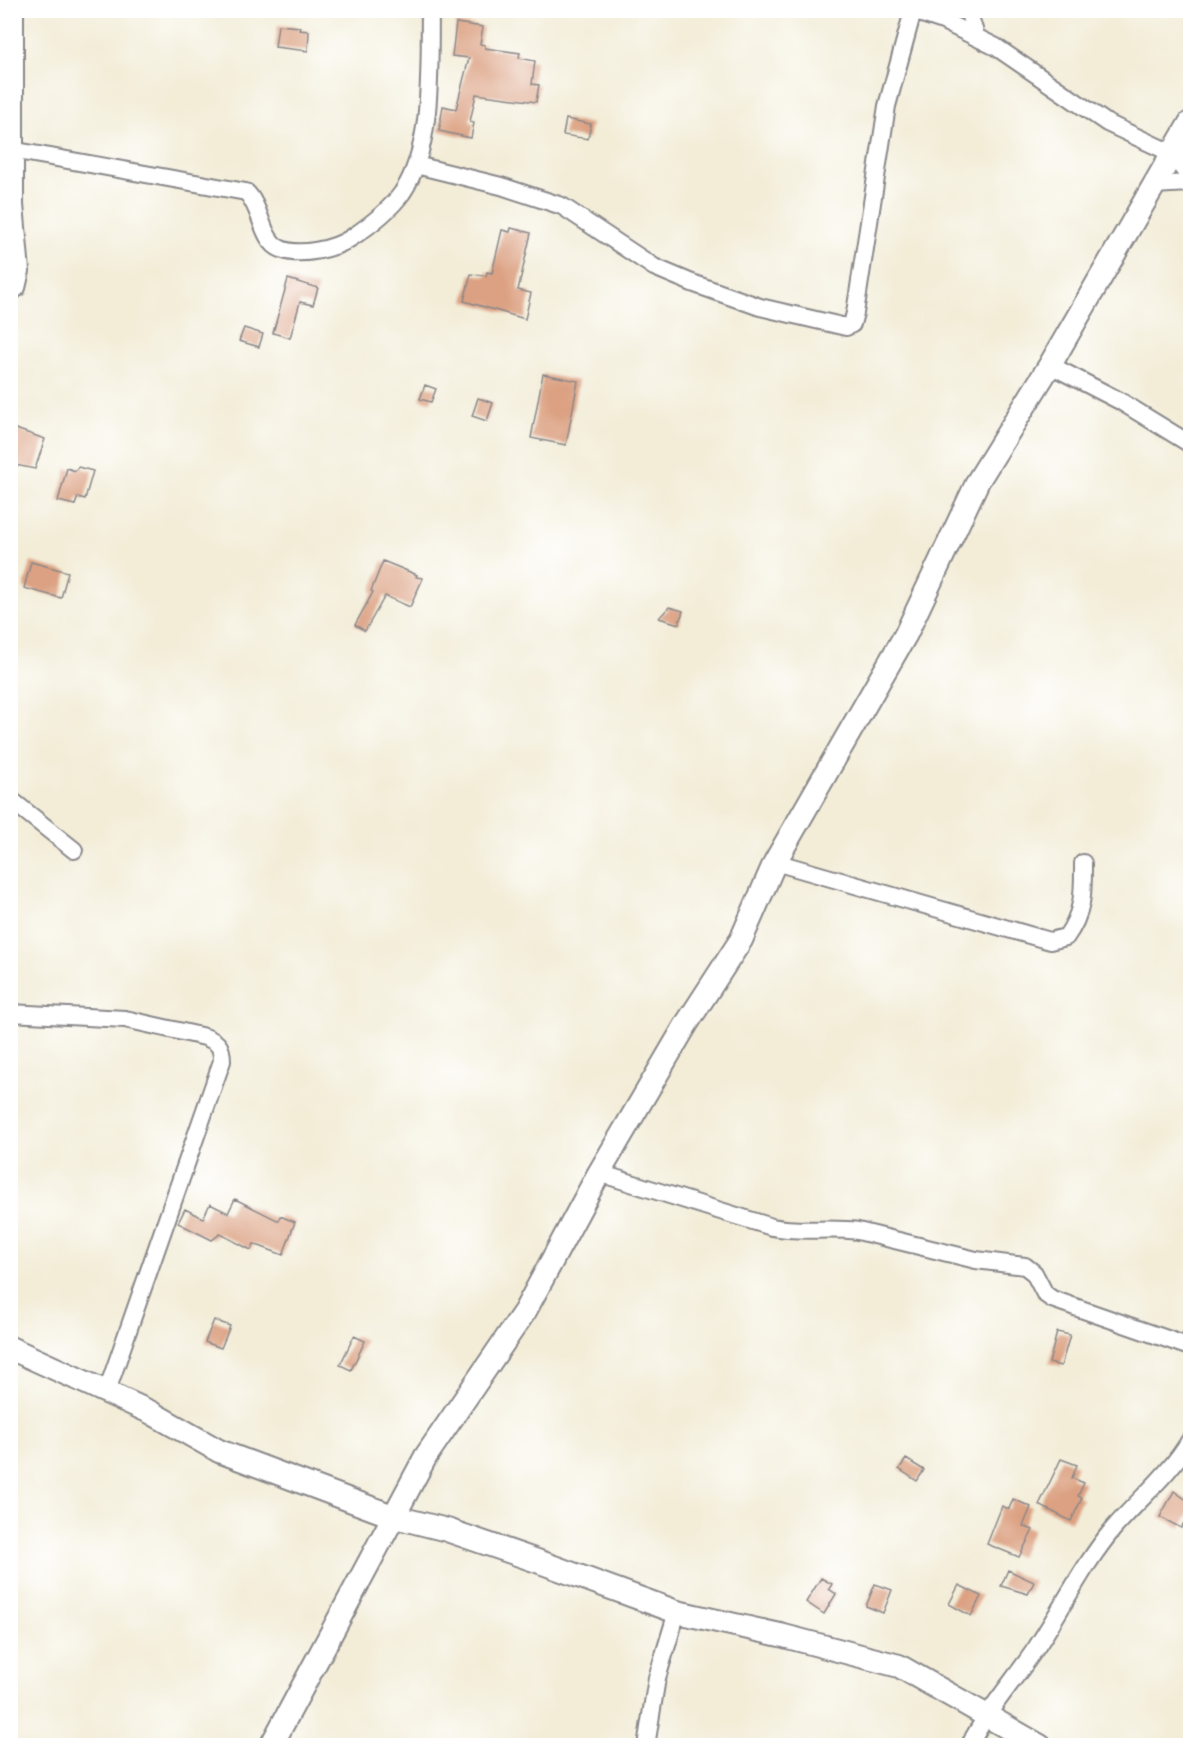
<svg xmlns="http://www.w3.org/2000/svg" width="1201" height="1756" viewBox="0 0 1201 1756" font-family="Vollkorn,serif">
<rect width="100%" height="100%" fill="#fff"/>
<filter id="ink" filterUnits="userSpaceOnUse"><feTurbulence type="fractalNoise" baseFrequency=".0167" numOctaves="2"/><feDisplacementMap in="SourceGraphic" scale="12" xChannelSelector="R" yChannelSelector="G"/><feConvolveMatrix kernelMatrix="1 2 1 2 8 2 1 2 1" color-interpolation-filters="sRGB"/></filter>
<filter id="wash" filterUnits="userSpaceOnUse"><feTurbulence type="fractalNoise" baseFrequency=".008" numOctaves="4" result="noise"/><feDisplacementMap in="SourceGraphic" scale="24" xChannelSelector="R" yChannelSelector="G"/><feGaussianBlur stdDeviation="1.35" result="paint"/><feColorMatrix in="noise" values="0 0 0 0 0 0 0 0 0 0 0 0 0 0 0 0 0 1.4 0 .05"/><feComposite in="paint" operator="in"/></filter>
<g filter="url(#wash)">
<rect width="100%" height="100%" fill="#f3edd8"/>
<g id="blocks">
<path fill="#dca182" d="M456,23L483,27L480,44L485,45V48L520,53L519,58L535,61L532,84L539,85L536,102L476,94L470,122L474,123L471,138L439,131L443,106L456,109L469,58L452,56Z
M278,25L300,27L299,30L309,31L308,51L275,47Z
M566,119L591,124L588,139L563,135Z
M511,228L531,233L518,290L531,293L525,319L464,301L471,274L486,276L487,272L492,273L502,230L510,232Z
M288,279L318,288L313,305L300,302L290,338L273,333Z
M244,328L263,334L259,347L239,341Z
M543,374L578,381L566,445L531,438Z
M425,385L436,389L431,402L420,399Z
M478,398L493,403L487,421L472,416Z
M10,427L45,439L35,469L10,464L16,445L10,443Z
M78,467L93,471L85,499L78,497L75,505L58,501L67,468L75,471Z
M383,561L417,575L416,577L423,578L410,607L385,596L365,631L355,625L373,592L371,591Z
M31,562L68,572L61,598L24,588Z
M669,607L683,611L679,624L659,618Z
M235,1199L279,1221L280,1216L295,1222L283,1255L254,1244L251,1250L220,1234L212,1240L178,1223L185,1209L203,1218L210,1204L228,1213Z
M214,1320L230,1326L221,1348L205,1342Z
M1057,1332L1070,1335L1061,1366L1049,1363Z
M354,1336L365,1341L351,1370L340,1365Z
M906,1459L924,1470L917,1481L899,1469Z
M1061,1459L1077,1465L1072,1478L1084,1483L1078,1496L1082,1498L1071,1521L1039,1505Z
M1174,1491L1191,1503V1511L1181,1528L1160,1517Z
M1013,1499L1031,1507L1023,1526L1033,1530L1019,1557L987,1544L1002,1506L1009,1509Z
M1008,1570L1034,1582L1028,1594L1001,1586Z
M821,1578L832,1584L829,1589L836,1594L824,1614L806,1602Z
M875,1584L892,1590L883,1613L866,1606Z
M959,1585L981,1596L971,1616L949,1604Z"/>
</g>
</g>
<g filter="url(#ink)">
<use href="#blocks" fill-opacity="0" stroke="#8a888a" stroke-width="1.5"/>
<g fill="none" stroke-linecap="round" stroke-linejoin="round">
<defs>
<path id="street" d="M910,10L943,21L996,47L1107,123L1171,153L1190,178
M968,10L976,36
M17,151L246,192C262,207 261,241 281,249C299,257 335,249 351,238C369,226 389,211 402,193C434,146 429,66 430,10
M416,165L501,186L562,206L654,267L692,283L760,307L846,327L852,324L855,313L887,106L913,11
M1153,185L1190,183
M10,293L17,288L21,271L15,205V10
M1050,365L1120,401L1190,444
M10,799L74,850
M775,862L1050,941L1066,937C1084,912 1083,892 1083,863
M10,1013L125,1019L205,1037C218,1042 222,1046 222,1061L107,1391
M599,1173L772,1227C801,1233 829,1227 858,1231L976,1260L1025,1266L1034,1273L1045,1294L1052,1299L1190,1347
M646,1746L657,1678L677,1612
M969,1746C988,1709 1013,1682 1036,1648C1062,1609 1083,1565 1113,1529C1139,1499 1170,1474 1190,1440"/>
<path id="secondary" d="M10,1348L150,1412L219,1451L395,1517L447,1530L540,1562L677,1612L780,1635L899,1666L1040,1746
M271,1746L426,1456L525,1311L599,1173L687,1023L741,940L775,862L906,634L978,481L1050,365L1190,123"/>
</defs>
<use href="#street" stroke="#8a888a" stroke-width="20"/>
<use href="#secondary" stroke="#8a888a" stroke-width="26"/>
<use href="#street" stroke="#fff" stroke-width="16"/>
<use href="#secondary" stroke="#fff" stroke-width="22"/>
</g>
</g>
<rect width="1201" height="1756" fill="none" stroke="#fff" stroke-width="36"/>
</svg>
